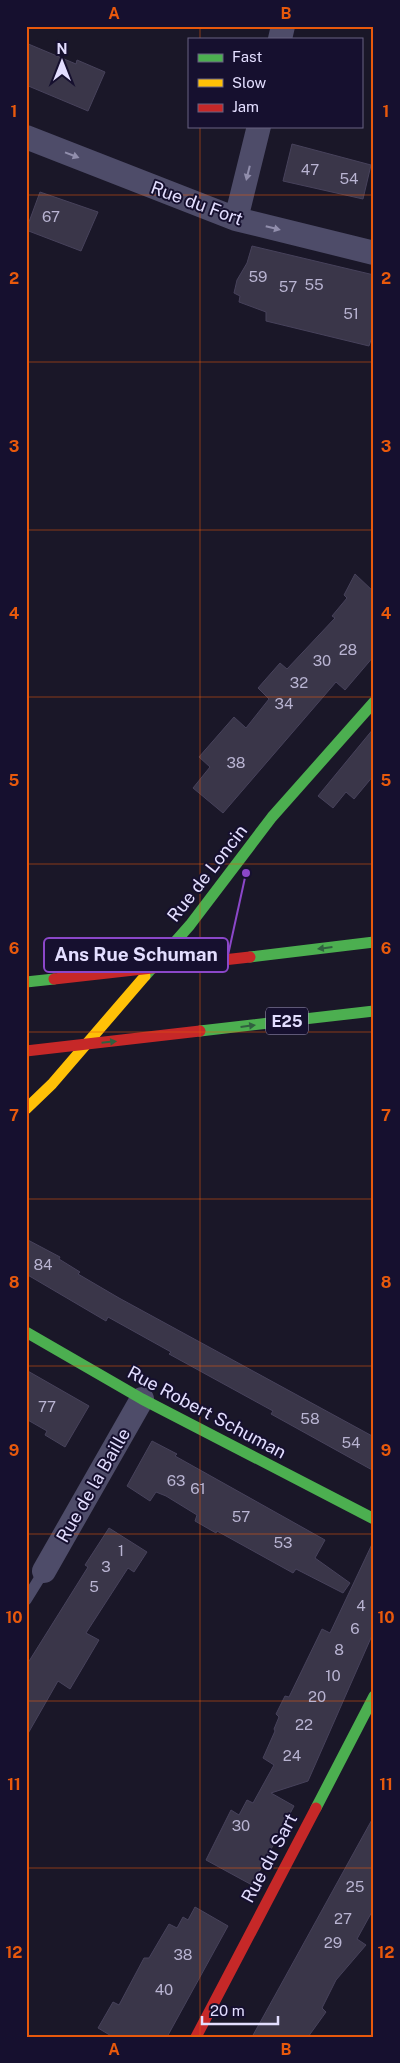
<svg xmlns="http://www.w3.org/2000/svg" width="400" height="2063" viewBox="0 0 400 2063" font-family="'Public Sans',sans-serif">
<rect width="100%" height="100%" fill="#1a1728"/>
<path fill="#3a3649" stroke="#47425b" d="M26,43L76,64L77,60L105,72L88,111L26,85Z
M292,144L371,165L363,199L283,181Z
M40,192L98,212L81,251L26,230Z
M252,246L374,275V331L369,346L266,321V312L239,302L240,296L234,293L237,280L247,263Z
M355,574L374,592V656L345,690L336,682L223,813L193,788L210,767L199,757L234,717L246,728L269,699L258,688L280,663L287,669L335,618L332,616L347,598L344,595Z
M374,728V775L354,799L346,792L333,808L318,796Z
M26,1239L60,1257L59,1259L80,1272L78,1274L119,1298L374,1437V1471L271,1414L273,1411L169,1354L171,1352L108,1317L106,1321L26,1274Z
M26,1370L89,1406L65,1447L45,1435L47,1431L26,1419Z
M152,1441L177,1454L175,1456L325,1540L315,1558L350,1583L343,1593L296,1569L293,1573L217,1531L216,1533L195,1521L197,1515L166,1496L156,1492L150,1501L127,1486Z
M109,1528L147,1552L134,1572L128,1568L86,1633L99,1640L70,1689L58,1681L26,1737V1666L88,1567L85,1565Z
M374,1540V1631L308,1781L271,1793L294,1806L252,1885L206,1860L231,1810L239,1815L247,1800L253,1803L274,1765L263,1758L275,1731L274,1729L279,1717L276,1714L285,1696L289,1697L322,1629L330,1633Z
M374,1816V1908L357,1939L366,1945L336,1980L322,2008L326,2012L308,2037H252Z
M195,1907L228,1926L167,2037H113L98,2028L113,2002L119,2005L144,1958H149L169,1924L177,1928L183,1917L188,1920Z"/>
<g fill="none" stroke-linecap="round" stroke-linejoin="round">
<path stroke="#4e4c69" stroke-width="11" d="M26,1600L44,1571"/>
<path stroke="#4e4c69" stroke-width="24" d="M280,39L283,26
M26,137L236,219L374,253
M236,219L259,126
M44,1571L142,1399"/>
<path stroke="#4caf50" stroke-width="11" d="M250,957L374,942
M145,976L190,925L272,817L374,702
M26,982L54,979
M200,1031L374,1011
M26,1332L142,1399L374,1519
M316,1808L374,1696"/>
<path stroke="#ffc107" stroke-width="11" d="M26,1109L52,1084L145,976"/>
<path stroke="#c62828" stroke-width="11" d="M196,2037L316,1808"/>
<path stroke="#c62828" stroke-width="11" d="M54,979L250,957
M26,1051L200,1031"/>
</g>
<defs><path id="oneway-solid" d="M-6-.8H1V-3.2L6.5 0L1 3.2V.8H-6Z" transform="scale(1.25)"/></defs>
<g fill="#918eac">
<use href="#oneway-solid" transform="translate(72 155) rotate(21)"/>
<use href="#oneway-solid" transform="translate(248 173) rotate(104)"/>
<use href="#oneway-solid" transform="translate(273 228) rotate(14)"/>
</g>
<g fill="#316040">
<use href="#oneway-solid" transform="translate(325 948) rotate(173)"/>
<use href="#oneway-solid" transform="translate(248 1026) rotate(-7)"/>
<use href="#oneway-solid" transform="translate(109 1042) rotate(-6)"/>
</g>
<path fill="none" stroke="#e8590c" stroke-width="1" stroke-opacity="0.55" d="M200,26V39M200,126V2037M26,195H374M26,362H374M26,530H374M26,697H374M26,864H374M26,1032H374M26,1199H374M26,1366H374M26,1534H374M26,1701H374M26,1868H374"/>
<g text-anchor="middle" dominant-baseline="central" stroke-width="4" stroke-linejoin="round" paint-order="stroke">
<g font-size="15" fill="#b9b4d2">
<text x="310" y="169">47</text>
<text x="349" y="178">54</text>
<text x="51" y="216">67</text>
<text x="258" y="276">59</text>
<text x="314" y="284">55</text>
<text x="288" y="286">57</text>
<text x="351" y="313">51</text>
<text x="348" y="649">28</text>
<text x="322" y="660">30</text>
<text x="299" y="682">32</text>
<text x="284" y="703">34</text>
<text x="236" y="762">38</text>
<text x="43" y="1264">84</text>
<text x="47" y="1406">77</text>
<text x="310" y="1418">58</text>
<text x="351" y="1442">54</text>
<text x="176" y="1480">63</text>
<text x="198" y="1488">61</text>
<text x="241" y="1516">57</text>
<text x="283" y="1542">53</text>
<text x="121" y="1550">1</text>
<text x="106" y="1566">3</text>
<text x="94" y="1586">5</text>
<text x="361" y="1605">4</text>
<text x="355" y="1628">6</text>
<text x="339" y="1649">8</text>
<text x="333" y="1675">10</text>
<text x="317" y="1696">20</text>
<text x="304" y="1724">22</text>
<text x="292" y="1755">24</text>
<text x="241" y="1825">30</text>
<text x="355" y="1886">25</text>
<text x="343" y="1918">27</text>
<text x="333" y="1942">29</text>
<text x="183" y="1954">38</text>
<text x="164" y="1989">40</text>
</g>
<rect fill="#16102f" stroke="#a6a0c1" stroke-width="1" x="266" y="1007.5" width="42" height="27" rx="4"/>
<g font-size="16" font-weight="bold" fill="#e3deff">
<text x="287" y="1021">E25</text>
</g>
<g font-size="18" fill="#e3deff" stroke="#16102f">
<text transform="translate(197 203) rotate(20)">Rue du Fort</text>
<text transform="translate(207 873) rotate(-52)">Rue de Loncin</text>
<text transform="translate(207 1412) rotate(28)">Rue Robert Schuman</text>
<text transform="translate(93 1485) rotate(-60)">Rue de la Baille</text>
<text transform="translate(269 1858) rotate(-62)">Rue du Sart</text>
</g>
</g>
<path fill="none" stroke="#8b47c9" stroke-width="2" d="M246 873L228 955"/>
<circle fill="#8b47c9" stroke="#16102f" stroke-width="2" cx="246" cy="873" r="5"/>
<rect fill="#16102f" stroke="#8b47c9" stroke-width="2" x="44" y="938" width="184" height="34" rx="5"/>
<g font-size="19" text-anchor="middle" font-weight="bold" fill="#e3deff">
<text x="136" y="961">Ans Rue Schuman</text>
</g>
<rect width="400" height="2063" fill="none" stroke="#16102f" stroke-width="55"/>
<rect x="188" y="38" width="175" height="90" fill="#16102f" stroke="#686282"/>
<rect x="198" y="54" width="25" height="8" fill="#4caf50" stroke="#686282"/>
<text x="232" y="62" font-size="15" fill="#e3deff">Fast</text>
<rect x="198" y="79" width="25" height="8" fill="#ffc107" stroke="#686282"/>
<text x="232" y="88" font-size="15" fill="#e3deff">Slow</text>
<rect x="198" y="104" width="25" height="8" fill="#c62828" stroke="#686282"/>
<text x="232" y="112" font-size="15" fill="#e3deff">Jam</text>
<g transform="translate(62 62)" stroke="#16102f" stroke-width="4" paint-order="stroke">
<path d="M0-4L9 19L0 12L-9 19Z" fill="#e3deff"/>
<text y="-8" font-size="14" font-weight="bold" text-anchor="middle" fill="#e3deff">N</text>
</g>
<path d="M202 2016v8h76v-8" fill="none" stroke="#e3deff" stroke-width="2.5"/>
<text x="210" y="2016" font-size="15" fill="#e3deff" stroke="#16102f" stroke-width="4" paint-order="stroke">20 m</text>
<rect x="28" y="28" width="344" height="2008" fill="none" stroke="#e8590c" stroke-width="2"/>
<g font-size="16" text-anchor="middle" font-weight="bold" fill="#e8590c">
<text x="114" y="19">A</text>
<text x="286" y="19">B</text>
<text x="14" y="117">1</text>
<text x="386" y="117">1</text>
<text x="14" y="284">2</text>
<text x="386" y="284">2</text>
<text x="14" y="452">3</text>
<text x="386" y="452">3</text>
<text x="14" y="619">4</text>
<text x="386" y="619">4</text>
<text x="14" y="786">5</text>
<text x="386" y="786">5</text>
<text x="14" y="954">6</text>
<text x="386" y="954">6</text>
<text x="14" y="1121">7</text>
<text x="386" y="1121">7</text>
<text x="14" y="1288">8</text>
<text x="386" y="1288">8</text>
<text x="14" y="1456">9</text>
<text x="386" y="1456">9</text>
<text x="14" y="1623">10</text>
<text x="386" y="1623">10</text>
<text x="14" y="1790">11</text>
<text x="386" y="1790">11</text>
<text x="14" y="1958">12</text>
<text x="386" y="1958">12</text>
<text x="114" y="2055">A</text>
<text x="286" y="2055">B</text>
</g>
</svg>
